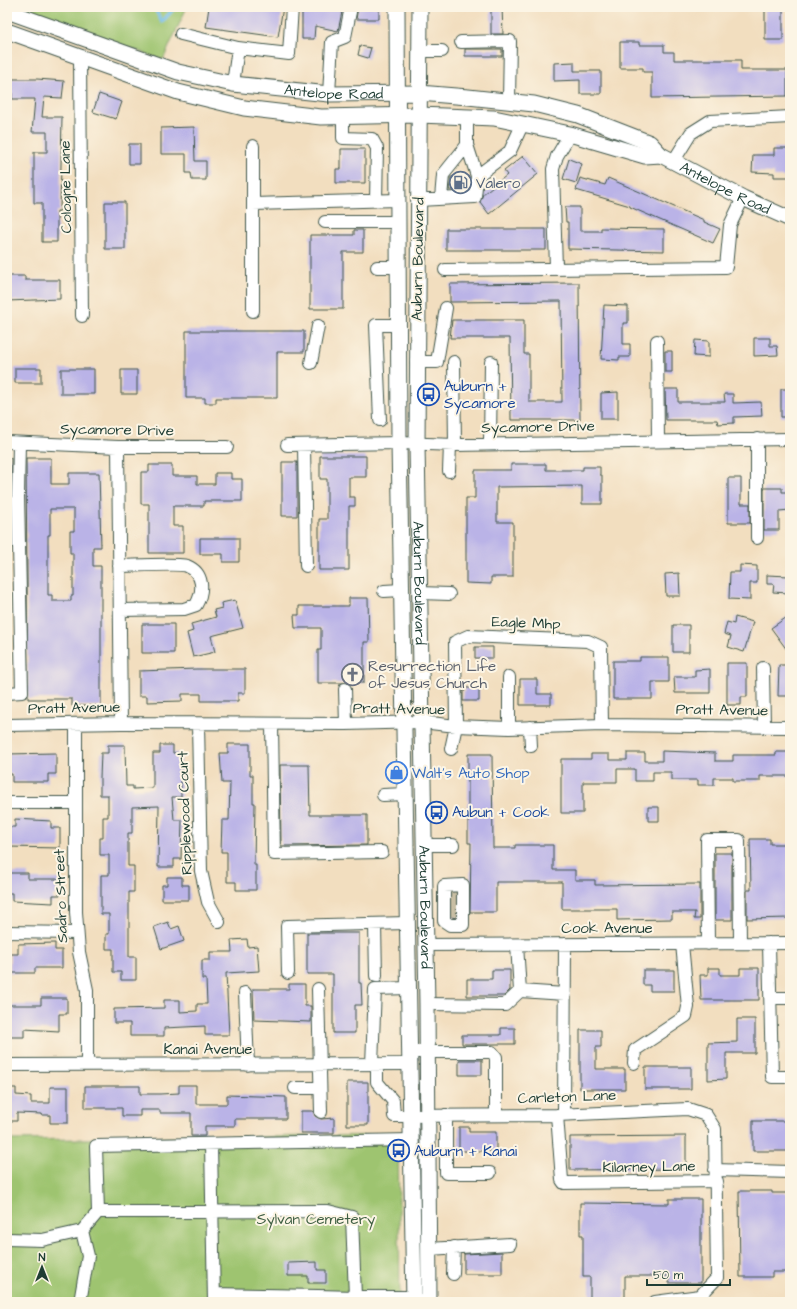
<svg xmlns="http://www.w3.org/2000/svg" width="797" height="1309" viewBox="0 0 797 1309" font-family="'Architects Daughter',sans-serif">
<rect width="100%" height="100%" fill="#fcf5e5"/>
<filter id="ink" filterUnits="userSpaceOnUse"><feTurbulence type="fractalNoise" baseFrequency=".025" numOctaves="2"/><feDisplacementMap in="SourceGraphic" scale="8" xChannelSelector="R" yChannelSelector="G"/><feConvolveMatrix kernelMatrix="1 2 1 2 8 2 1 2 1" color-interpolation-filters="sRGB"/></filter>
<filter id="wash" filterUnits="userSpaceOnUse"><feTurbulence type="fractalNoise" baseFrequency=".012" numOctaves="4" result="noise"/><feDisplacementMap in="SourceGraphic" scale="16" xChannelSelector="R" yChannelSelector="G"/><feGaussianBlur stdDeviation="0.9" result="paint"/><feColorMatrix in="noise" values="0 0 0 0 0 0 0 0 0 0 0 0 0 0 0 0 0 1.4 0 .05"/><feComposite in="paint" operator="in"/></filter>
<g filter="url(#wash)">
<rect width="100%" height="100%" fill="#f2debf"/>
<path fill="#9ec46f" stroke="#5e8052" d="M27,7H187L163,60L26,10Z
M398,1135L400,1302H7V1140Z"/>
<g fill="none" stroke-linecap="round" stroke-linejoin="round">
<path stroke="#74beed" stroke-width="3.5" d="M154,7L162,22L175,7"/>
</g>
<g id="blocks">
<path fill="#bab3e7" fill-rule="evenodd" d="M209,7H283L278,37L206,27Z
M329,7H343L338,31L315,26L314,39H302V8Z
M358,7H379V19H356Z
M491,7H502L503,34H491Z
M765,7H783V40H765Z
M620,42H639V45H664V52H674V60H741V70H787V96L652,98V72H643V68H620Z
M360,46L371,48L368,58L358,55Z
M465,49H502V56H465Z
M574,62V71H601V94H580V80L554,81V63Z
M7,79H37L64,81L62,98L44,97L42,117H62L60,211H57V242H42V203H34V152H47V132H32L35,99H12V92H7Z
M99,94L122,102L116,119L93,112Z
M194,127L195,161H206V180H192L191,173H186V154H161V128Z
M129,144H140V164H129Z
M774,148H788V152L790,153V177H774V173L752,172L753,155H774Z
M341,149H365V183H336V169H341Z
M523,156L538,174L489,214L480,202L483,194L507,175L504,171Z
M569,159L582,164L576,183L563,179Z
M451,177H469L468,190H449Z
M580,178L605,185L608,178L704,220V222L720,229L713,243L630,207V206L576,190Z
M105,202H125V249H105Z
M565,207H580V231H601V228L664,229V251L568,249V222H566Z
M446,229H546V250H446Z
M354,230H363V252H343V309H310V235H354Z
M7,276H25V280H60V299L7,301Z
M579,283L580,420H511L510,338H450L452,320H524V354H529V402H562L561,301L450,302V284Z
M604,305L628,306V323H623V344H630V357H619V360L601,359Z
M186,331H304V352H277V398H216V403H205V398H186Z
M754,338H770V346H777L778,355L754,356Z
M695,340L709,341V357L694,356Z
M665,351H672V372H665Z
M15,368H41V383H15Z
M61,369H94V394H61Z
M121,370H137V394H121Z
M665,389H678V402H725L724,394H733V403L761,402L762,416L734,417V423L718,424L717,420H666Z
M781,389H790V417H781Z
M618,392V419H601V393Z
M320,456H366V477H349V497H355V506H349V570H319V519H327V479H320Z
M7,458H11V483H7Z
M26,458H51V484H69V473H99L101,547H93V566H101V706H72V699H28ZM50,509H74V531H70V553H73V596H71V601H52V595H48V535H50Z
M282,462H297V516H282Z
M511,464H546V470H583V467H600V475H602V504H582V486L497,487V522H513V577H491V584L466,583V498H475V470H511Z
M149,465H172V476H197V484H215V473H231V479H242V501H204V506H173V526H183V553H149V504H141V472H149Z
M728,478H741V504H750V523H728Z
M764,488H782V492H790V510L779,511V530H764Z
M200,538H239V562H223V554H200Z
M740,565L757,566V583H750V600L729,599L730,572H740Z
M679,573L680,596H666L665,574Z
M767,575L789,576L788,593L773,592L774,584H767Z
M349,598H368L369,642H364V683H318V650H321V628H295L294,615H299V606H349Z
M235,600L243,628L211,636L215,652L193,657L187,633L193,631L191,624L216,617L214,610L222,608L221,603Z
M790,615V654L771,628Z
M735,617L753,622L744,652L728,647L731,636L724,634L727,622L734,624Z
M142,624H174V653H142Z
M673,625H689V652H673Z
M475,647H493V658H475Z
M640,657H669V682H652V699H613V661H640Z
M727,663H747V697H741V705H727Z
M779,665H790V696H778Z
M196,669H245V693H238V701H201V694H182V701L147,702V696H139V671Z
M710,669V693H675L674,677H695V670Z
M520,679H537V694H551V705H520Z
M465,688H479V701H463V691H465Z
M228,744H250V775H253V803H255L254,865H256V890H236V882H227V852H221L222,820H229L230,783H222L220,753H228Z
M108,745H125L126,786H133V789L153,788V753H160V745H173V753H181V797H172L174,820H182L181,859H174V867H158L159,806L132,807V833H128V866H134V892H129V957H136V980H121V972H113V949H106V934H109V914H101V875H109V855H100V838H103V817H108V795H100V778L101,753H108Z
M662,751L715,753V761H733V755H776V752H790V776H760V781H733V778H714V785H698V780H671V772H653V781H635V769H617V782H583V813H561V759H591V754H609V760H627V753H645V761H662Z
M56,753V774H48V782H12V774H7V754Z
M468,754H492L493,848H515V845H553V870H575V880H595V885L700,884V919H694L695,912H672V919L617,920V909H562V882H496V912H470L471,843H468Z
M280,765H309L310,815H367V845L281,846Z
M648,807H659V821H648Z
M15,819L51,821V828H60V848L8,847V827H15Z
M750,839H770V844H790V918L747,919V890H751Z
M715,853H732V920H715Z
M7,873H28V879H61V895H53V903L12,901V893H7Z
M167,877H182V885H189V900H162V885H167Z
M452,893H456V918L452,917Z
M168,922L171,929L179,926L184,941L161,949L154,927Z
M307,933H359V983H361L362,1005H355V1033H333V974H307Z
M247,939L248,947L257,946L259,971L226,973L229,1035H205V1026L164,1028V1036H130V1023H114V1009L164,1008V1000H180V1012L197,1011V1004H207L206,979H202V960H210V952H232L231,940Z
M55,943V950H62V968H35V973H10V954H18V944Z
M708,968H720V975H740V968H759V1000H701L700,975H708Z
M492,970H510V990L504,996H467V979H492Z
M643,970H674V991H650V985H643Z
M289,984H305V1006H311V1022L254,1020L253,989H289Z
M41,998H67V1014H59V1031L24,1029V1037H7V1005H41Z
M737,1019H755V1053H726V1079L708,1080V1043L737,1042Z
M501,1028H515V1044H462V1035H501Z
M580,1030H601V1047H596V1069H625V1089H580Z
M459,1060H482V1075H459Z
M645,1067H691V1089H645Z
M347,1082H368V1125H347Z
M179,1085H196V1104H227V1095L286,1097V1119H235V1126H205V1136H191V1113H160V1110H140V1116H122V1108H85V1086H140V1094H160L179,1093Z
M50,1087H68V1123H50V1115H42V1114L17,1113V1121H7V1088H16V1095L31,1096V1103H50Z
M301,1111H313L315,1116L321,1119L334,1118V1133H301Z
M753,1121H790V1151H753Z
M459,1127H469V1132H496V1151H459Z
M686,1136V1169L570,1170V1137Z
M739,1191H772V1193H790V1272H772V1277H740Z
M669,1199H701V1283H669V1276H625V1302H590V1277H583V1235H580V1203L669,1204Z
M502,1252V1274H464V1254Z
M317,1262V1270H326V1283H308V1276H288V1263Z"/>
</g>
</g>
<g filter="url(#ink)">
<use href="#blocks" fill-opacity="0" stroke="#3f5549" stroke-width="1"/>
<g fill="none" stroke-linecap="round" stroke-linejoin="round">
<path stroke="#c8bea3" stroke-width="12" stroke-dasharray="12 6" stroke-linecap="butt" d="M448,899L460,898
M448,911L460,910"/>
<defs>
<path id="minor" d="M181,34L238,48L233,84
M461,42L510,41L509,101
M238,48L289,54L292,7
M419,51H442
M80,56L82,316
M329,94L332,42L345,37L351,7
M343,117V138L372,139L377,148L376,201
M467,145L477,176
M253,146V311
M673,162L691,133L710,121L790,117
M441,198L443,175L467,145V117
M419,200L475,197L477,176L510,151L523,123
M253,204L398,200
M325,222H398
M377,267H398
M556,268L553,169L557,156L570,134
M445,270L726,267L730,225L743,198
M657,341L658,441
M416,362H437L446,308
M454,362L455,445
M311,363L318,326
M380,420L376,325H398
M757,439V538
M7,442L118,447H227
M490,444L491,362
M287,445L399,443L455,445L790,439
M304,445L306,566
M118,447L121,723
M449,471L450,445
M119,566C130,566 181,563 187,566C204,573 204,591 196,605L184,609L120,610
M384,591L401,590
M420,593L449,594
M763,668L764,727
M345,689L346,724
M7,693L22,692L18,495L19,443
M198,724L201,871L208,902L219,922
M272,724L274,854L382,852
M7,725L121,723L346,724L422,722L456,726L509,728L602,725L790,727
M76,725V912L79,952L87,990V1065
M530,727L531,746
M509,728V677
M451,749L456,726L455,642L468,636L588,641L601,647L602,725
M383,795L405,794
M7,803H75
M424,845H453
M463,885V925H450L444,921V886Z
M375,925L376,976
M7,932L77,933
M769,943L772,1077H790
M708,944L707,840H739L740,943
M425,945L790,943
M517,945L520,991L565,994
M288,973L287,926L407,923
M318,989L321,1112
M245,993L248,1065
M771,998H790
M427,1004L505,1005L520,991
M410,1052H492L496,1057V1115
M634,1063L635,1050L686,1016L688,1007L682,944
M372,1064L375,989L409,988
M377,1064V1082L393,1101L394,1116L557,1115L688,1109L706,1115L715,1129L717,1278L700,1296L655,1302
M7,1065L410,1064
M295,1088H320
M564,1114L565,944
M446,1115V1173H490
M557,1115L562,1180L564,1183L717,1181
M412,1140L96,1146L98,1212L328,1211L352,1217L355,1297H414
M211,1144L214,1302
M715,1170L790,1172
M7,1239L42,1240L82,1231
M429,1249L510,1244
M453,1274L454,1247
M214,1294L318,1296
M80,1302L88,1256L82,1231L98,1212
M318,1302V1296L355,1297V1302"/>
<g id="major">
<path d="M397,7L399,443L414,1302"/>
<path id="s1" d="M420,7L417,445L427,1004L429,1302"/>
<path id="s2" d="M7,11L178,72L233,84L329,94L419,93L468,97L534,104L578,115L650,143L661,155L743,198L790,219"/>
<path d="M7,31L178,92L244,108L321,117L419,115L494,118L570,134L645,156L661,155"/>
</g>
</defs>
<use href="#minor" stroke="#3f5549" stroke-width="14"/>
<use href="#major" stroke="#3f5549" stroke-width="17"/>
<use href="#minor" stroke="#fff" stroke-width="12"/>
<use href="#major" stroke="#fff" stroke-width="15"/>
</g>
</g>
<defs>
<symbol id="fuel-ring" viewBox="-11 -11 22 22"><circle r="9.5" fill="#fcf5e5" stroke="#5c6f8a" stroke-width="1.5"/><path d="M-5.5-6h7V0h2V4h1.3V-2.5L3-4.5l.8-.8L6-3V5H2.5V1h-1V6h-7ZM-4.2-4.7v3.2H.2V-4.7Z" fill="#5c6f8a"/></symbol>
<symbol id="bus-ring" viewBox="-11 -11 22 22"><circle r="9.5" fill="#fcf5e5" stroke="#1a4fb4" stroke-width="1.5"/><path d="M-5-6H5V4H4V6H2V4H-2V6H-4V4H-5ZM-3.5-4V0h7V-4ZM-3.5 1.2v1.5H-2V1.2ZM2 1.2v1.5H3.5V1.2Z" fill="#1a4fb4"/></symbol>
<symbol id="church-ring" viewBox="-11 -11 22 22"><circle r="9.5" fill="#fcf5e5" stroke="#6b7280" stroke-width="1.5"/><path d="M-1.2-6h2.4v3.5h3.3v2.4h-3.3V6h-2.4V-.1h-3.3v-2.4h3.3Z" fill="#6b7280"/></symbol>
<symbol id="shop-ring" viewBox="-11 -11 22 22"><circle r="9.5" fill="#fcf5e5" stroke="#3f7fe0" stroke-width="1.5"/><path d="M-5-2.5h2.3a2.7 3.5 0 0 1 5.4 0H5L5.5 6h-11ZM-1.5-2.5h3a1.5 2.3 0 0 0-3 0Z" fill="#3f7fe0"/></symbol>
</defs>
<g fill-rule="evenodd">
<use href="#fuel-ring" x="448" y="170" width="25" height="25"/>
<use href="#bus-ring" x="416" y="382" width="25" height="25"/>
<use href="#church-ring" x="340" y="662" width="25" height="25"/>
<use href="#shop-ring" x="384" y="760" width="25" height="25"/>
<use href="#bus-ring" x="424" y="800" width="25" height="25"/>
<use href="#bus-ring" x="386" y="1138" width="25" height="25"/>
</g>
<g text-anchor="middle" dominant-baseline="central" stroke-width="4" stroke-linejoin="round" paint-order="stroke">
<g font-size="15" fill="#1f3d34" stroke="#fcf5e5">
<text stroke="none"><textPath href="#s2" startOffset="339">Antelope Road</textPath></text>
<text transform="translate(66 187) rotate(-91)">Cologne Lane</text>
<text stroke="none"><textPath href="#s2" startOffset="751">Antelope Road</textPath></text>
<text transform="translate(418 259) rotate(-89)">Auburn Boulevard</text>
<text transform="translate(538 427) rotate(-1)">Sycamore Drive</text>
<text transform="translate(117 430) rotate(1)">Sycamore Drive</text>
<text stroke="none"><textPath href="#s1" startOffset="576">Auburn Boulevard</textPath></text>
<text transform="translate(526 623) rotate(2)">Eagle Mhp</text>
<text transform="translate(74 708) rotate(-1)">Pratt Avenue</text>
<text transform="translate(399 709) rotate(1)">Pratt Avenue</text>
<text transform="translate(722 710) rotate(1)">Pratt Avenue</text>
<text transform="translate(185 813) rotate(-92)">Ripplewood Court</text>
<text transform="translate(61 896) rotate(-92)">Sadro Street</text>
<text stroke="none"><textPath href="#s1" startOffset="900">Auburn Boulevard</textPath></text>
<text x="607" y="928">Cook Avenue</text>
<text x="208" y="1049">Kanai Avenue</text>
<text transform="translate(567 1097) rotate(-2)">Carleton Lane</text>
<text transform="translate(649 1167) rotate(-1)">Kilarney Lane</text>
</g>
<g font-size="15" fill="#4e5e75" stroke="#fcf5e5" text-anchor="start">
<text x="476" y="183">Valero</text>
</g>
<g font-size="15" fill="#164399" stroke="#fcf5e5" text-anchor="start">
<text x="444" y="386">Auburn +<tspan x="444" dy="17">Sycamore</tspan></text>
<text x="452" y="812">Aubun + Cook</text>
<text x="414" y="1151">Auburn + Kanai</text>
</g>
<g font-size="15" fill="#5b616d" stroke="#fcf5e5" text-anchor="start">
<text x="368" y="666">Resurrection Life<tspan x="368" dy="17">of Jesus Church</tspan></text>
</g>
<g font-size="15" fill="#366cbe" stroke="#fcf5e5" text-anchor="start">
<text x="412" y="773">Walt's Auto Shop</text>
</g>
<g font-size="15" fill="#3f5f43" stroke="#fcf5e5">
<text x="316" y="1219">Sylvan Cemetery</text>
</g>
</g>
<rect width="797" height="1309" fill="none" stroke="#fcf5e5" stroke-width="24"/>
<g transform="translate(42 1267)" stroke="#fcf5e5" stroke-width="3" paint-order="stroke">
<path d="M0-3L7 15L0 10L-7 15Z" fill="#1f3d34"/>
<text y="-6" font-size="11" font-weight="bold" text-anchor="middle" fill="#1f3d34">N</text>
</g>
<path d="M647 1279v6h83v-6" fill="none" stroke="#1f3d34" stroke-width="2"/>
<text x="653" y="1279" font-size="12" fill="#1f3d34" stroke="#fcf5e5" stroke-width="3" paint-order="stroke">50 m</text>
</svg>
